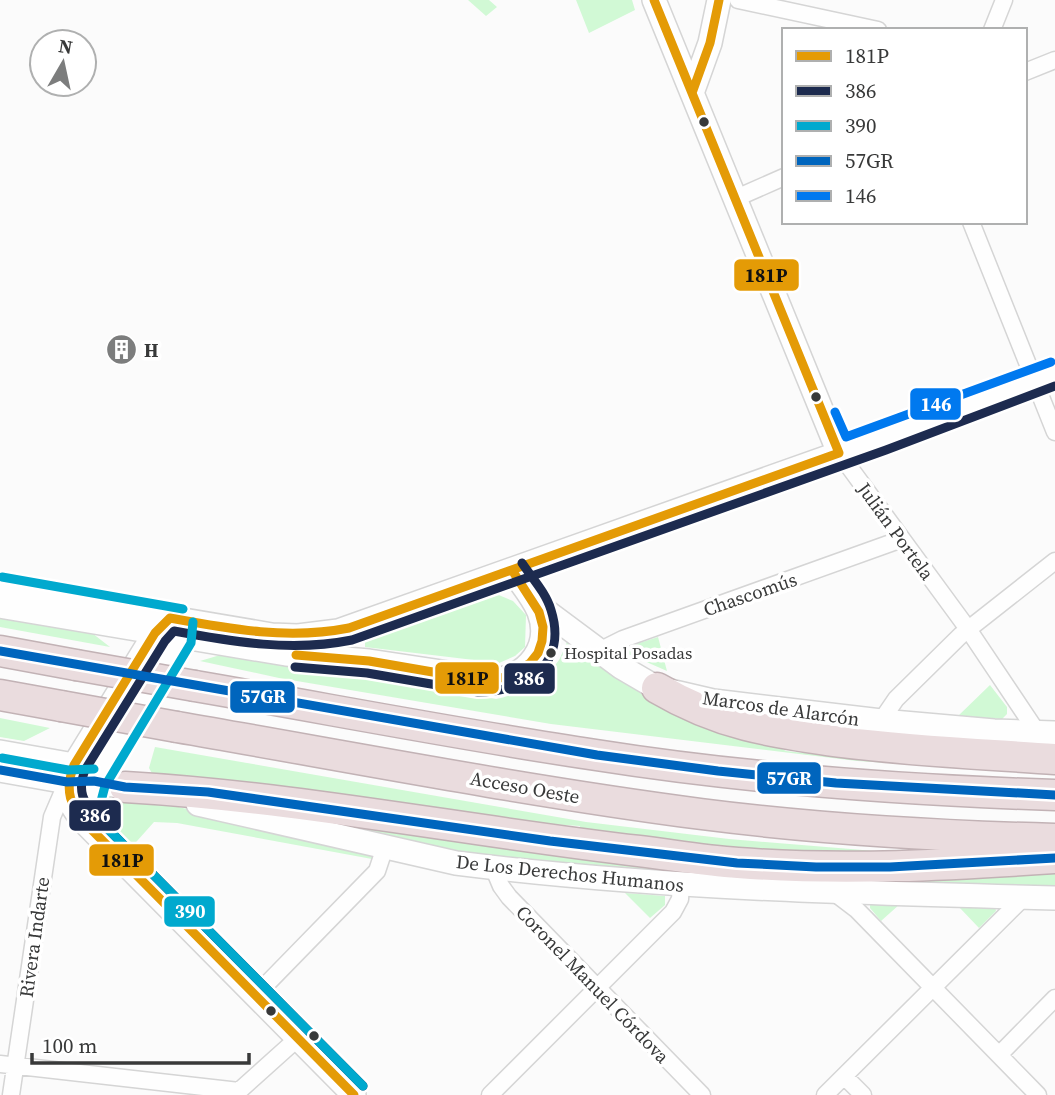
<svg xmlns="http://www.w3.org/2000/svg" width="1055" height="1095" viewBox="0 0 1055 1095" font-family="'Source Serif 4',serif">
<rect width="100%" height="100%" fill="#fbfbfb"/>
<path fill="#d1f9d5" d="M468,0H489L497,7L486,16Z
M576,0H632L635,10L589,33Z
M494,593L513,601L526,615L525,647L515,656L499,663L365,647V637Z
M0,617L92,633L110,647L0,627Z
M658,637L667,671L626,653L627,647Z
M569,639L786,751L841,757L856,752L857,760L1034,772L857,761L551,724L279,678L200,661L227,653L349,670L496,699C520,694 545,681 559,660C563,653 564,646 569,639Z
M990,685L1007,707V714L1002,719L958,716Z
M0,718L50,728L24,741L0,737Z
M155,747L586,822L729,839L875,851L964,850L833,862L596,830L589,840L578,839L580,826L550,824V829L154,777L149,768Z
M114,792L373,852L372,859L177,823L154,822L129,850C115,835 98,823 102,801Z
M203,796L433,833L1055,871V888L824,877L696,876L451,854Z
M625,893L665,896V905L650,918Z
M870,902L900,904L881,921L870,908Z
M959,907H995L996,911L979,928Z"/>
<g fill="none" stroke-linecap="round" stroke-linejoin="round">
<defs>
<path id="street" d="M738,0L878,30
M992,30L1004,0
M1025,72L1055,60
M734,199L784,177
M971,222L1055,432
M839,453L968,629L1037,732
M599,651L623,639L902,539
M881,721L896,699L961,635L1055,561
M493,867L501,886L509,897L702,1095
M832,891L857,910L1038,1095
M256,995L377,871L382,856V847
M999,1055L1055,998
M0,1064L239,1091
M844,1076L863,1095
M11,1095L52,817L67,782
M239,1095V1091L298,1038
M490,1095L673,912L680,899L681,884
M825,1095L1024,897"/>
<path id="secondary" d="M654,0L839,453
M692,93L710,43L719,0
M0,589L272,635L298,636L338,631L882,438L1055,373
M535,603L621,667L657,688L713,701L881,721L994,731L1055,733
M0,606L286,654L369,661L495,680C528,676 552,646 539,612C533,597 521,584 512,570
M165,623L155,633L74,765C62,792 68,805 88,826L354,1095
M0,752L74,765L84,773
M0,770L67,782L94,781L141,791
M198,804L456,863C654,888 855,893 1055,898
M88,826V803L94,781L180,638L181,624"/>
<path id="highway" d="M0,651L76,665
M195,686C329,709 462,735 596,755C748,779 902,790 1055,795
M657,688C720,725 770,732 841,742C912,751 983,754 1055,759
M0,695L61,706
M177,727C351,757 525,791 701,814C818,829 937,836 1055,839
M125,787C297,797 467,831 639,851C672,855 705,861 738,863C844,871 949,865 1055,858"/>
</defs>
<use href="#street" stroke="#d5d5d5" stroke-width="19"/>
<use href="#secondary" stroke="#d5d5d5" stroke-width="26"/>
<use href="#highway" stroke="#c2b2b5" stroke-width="33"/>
<use href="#street" stroke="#fefefe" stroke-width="16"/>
<use href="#secondary" stroke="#fefefe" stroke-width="23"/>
<use href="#highway" stroke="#eadcde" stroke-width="30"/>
<defs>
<path id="highway-bridge" d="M76,665L195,686
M61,706L177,727"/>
</defs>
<use href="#highway-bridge" stroke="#c2b2b5" stroke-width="33" stroke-linecap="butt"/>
<use href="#highway-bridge" stroke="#eadcde" stroke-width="30"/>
<defs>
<path id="bus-1" d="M654,0L839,453
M692,93L710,43L719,0
M296,655L369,661L479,680L508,677L530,663L538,653L542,641L543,627L539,612L512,570
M354,1095L88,826C70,806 64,791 74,765L155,633L170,618C230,629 288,640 349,628L839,453"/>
<path id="bus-2" d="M295,667L367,673L478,692C527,692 568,664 551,610C546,593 532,578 522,563
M363,1086L97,818C83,802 77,791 85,770L165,641L174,631C234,642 292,652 352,640L886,450L1055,386"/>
<path id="bus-3" d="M2,577L183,609
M193,622L191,643L105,786L100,805V821L363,1086
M2,758L68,770L94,769"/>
<path id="bus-4" d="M0,651L597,755L718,771L836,783L1055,795
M0,770L67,782L94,781L125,787L208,792L550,841L737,863L816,867H890L1055,858"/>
<path id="bus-5" d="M835,412L846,437L1051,362"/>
</defs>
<use href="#bus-1" stroke="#fff" stroke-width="14"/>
<use href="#bus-2" stroke="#fff" stroke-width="14"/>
<use href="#bus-3" stroke="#fff" stroke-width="14"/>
<use href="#bus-4" stroke="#fff" stroke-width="14"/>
<use href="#bus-5" stroke="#fff" stroke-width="14"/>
<use href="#bus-1" stroke="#e49b06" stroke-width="9"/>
<use href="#bus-2" stroke="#1d2b4f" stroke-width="9"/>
<use href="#bus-3" stroke="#00a9ce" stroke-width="9"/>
<use href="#bus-4" stroke="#0065bd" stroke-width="9"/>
<use href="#bus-5" stroke="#0079ef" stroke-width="9"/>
</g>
<defs>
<symbol id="building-disc" viewBox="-11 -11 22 22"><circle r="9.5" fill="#7c7d7d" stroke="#fff"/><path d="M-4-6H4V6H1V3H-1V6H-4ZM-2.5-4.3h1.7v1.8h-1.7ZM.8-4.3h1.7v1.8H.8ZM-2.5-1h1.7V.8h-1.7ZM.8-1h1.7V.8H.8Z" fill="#fff"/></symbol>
</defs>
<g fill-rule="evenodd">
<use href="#building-disc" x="104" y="332" width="35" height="35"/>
</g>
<g fill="#383939" stroke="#fff" stroke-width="2.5">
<circle cx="704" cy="122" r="6"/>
<circle cx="816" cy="397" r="6"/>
<circle cx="551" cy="653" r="6"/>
<circle cx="271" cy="1011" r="6"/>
<circle cx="314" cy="1036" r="6"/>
</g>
<g text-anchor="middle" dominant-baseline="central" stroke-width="7" stroke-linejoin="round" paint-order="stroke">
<g font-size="17" fill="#383939" stroke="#fff" text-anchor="start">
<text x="564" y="653">Hospital Posadas</text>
</g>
<g font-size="19" font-weight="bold" fill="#383939" stroke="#fff" text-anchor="start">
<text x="144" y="350">H</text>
</g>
<g font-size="19" fill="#383939" stroke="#fff">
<text transform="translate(896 531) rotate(54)">Julián Portela</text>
<text transform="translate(750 594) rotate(-19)">Chascomús</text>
<text transform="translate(781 708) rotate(8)">Marcos de Alarcón</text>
<text transform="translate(525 787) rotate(10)">Acceso Oeste</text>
<text transform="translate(570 873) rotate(6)">De Los Derechos Humanos</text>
<text transform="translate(34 937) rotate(-82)">Rivera Indarte</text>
<text transform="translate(593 984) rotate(46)">Coronel Manuel Córdova</text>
</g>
</g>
<g stroke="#fff" stroke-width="2.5">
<rect x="733" y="258" width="67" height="34" rx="7" fill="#e49b06"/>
<rect x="909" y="387" width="53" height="34" rx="7" fill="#0079ef"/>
<rect x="434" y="661" width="66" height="34" rx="7" fill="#e49b06"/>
<rect x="503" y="662" width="53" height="33" rx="7" fill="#1d2b4f"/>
<rect x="229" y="680" width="67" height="34" rx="7" fill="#0065bd"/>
<rect x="756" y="761" width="66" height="34" rx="7" fill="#0065bd"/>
<rect x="68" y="799" width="54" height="33" rx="7" fill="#1d2b4f"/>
<rect x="88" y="843" width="67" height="34" rx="7" fill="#e49b06"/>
<rect x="163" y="895" width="53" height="33" rx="7" fill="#00a9ce"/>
</g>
<g font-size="19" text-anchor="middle" font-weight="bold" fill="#fff">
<text x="936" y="411">146</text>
<text x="529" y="685">386</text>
<text x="263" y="703">57GR</text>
<text x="789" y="785">57GR</text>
<text x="95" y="822">386</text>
<text x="190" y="918">390</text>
</g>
<g font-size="19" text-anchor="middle" font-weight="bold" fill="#111">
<text x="766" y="282">181P</text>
<text x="467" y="685">181P</text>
<text x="122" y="867">181P</text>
</g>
<rect x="782" y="28" width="245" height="196" fill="#ffffff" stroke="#afb0b0" stroke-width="2"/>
<rect x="796" y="51" width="35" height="10" fill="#e49b06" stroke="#afb0b0" stroke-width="2"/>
<text x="845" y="63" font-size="21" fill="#383939">181P</text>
<rect x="796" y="86" width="35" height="10" fill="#1d2b4f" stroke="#afb0b0" stroke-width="2"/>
<text x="845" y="98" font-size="21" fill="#383939">386</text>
<rect x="796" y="121" width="35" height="10" fill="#00a9ce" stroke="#afb0b0" stroke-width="2"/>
<text x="845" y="133" font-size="21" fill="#383939">390</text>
<rect x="796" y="156" width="35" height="10" fill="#0065bd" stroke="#afb0b0" stroke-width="2"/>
<text x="845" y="168" font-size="21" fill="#383939">57GR</text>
<rect x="796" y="191" width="35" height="10" fill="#0079ef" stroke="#afb0b0" stroke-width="2"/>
<text x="845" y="203" font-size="21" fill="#383939">146</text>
<g transform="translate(63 63) rotate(9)"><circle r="33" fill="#ffffff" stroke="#afb0b0" stroke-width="2"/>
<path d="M0-5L12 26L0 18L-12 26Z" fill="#7c7d7d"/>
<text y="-10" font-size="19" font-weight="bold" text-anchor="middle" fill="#383939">N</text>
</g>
<path d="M32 1053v10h217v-10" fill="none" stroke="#383939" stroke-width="3.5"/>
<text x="42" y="1053" font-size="21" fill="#383939" stroke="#ffffff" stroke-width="5" paint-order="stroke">100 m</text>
</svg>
